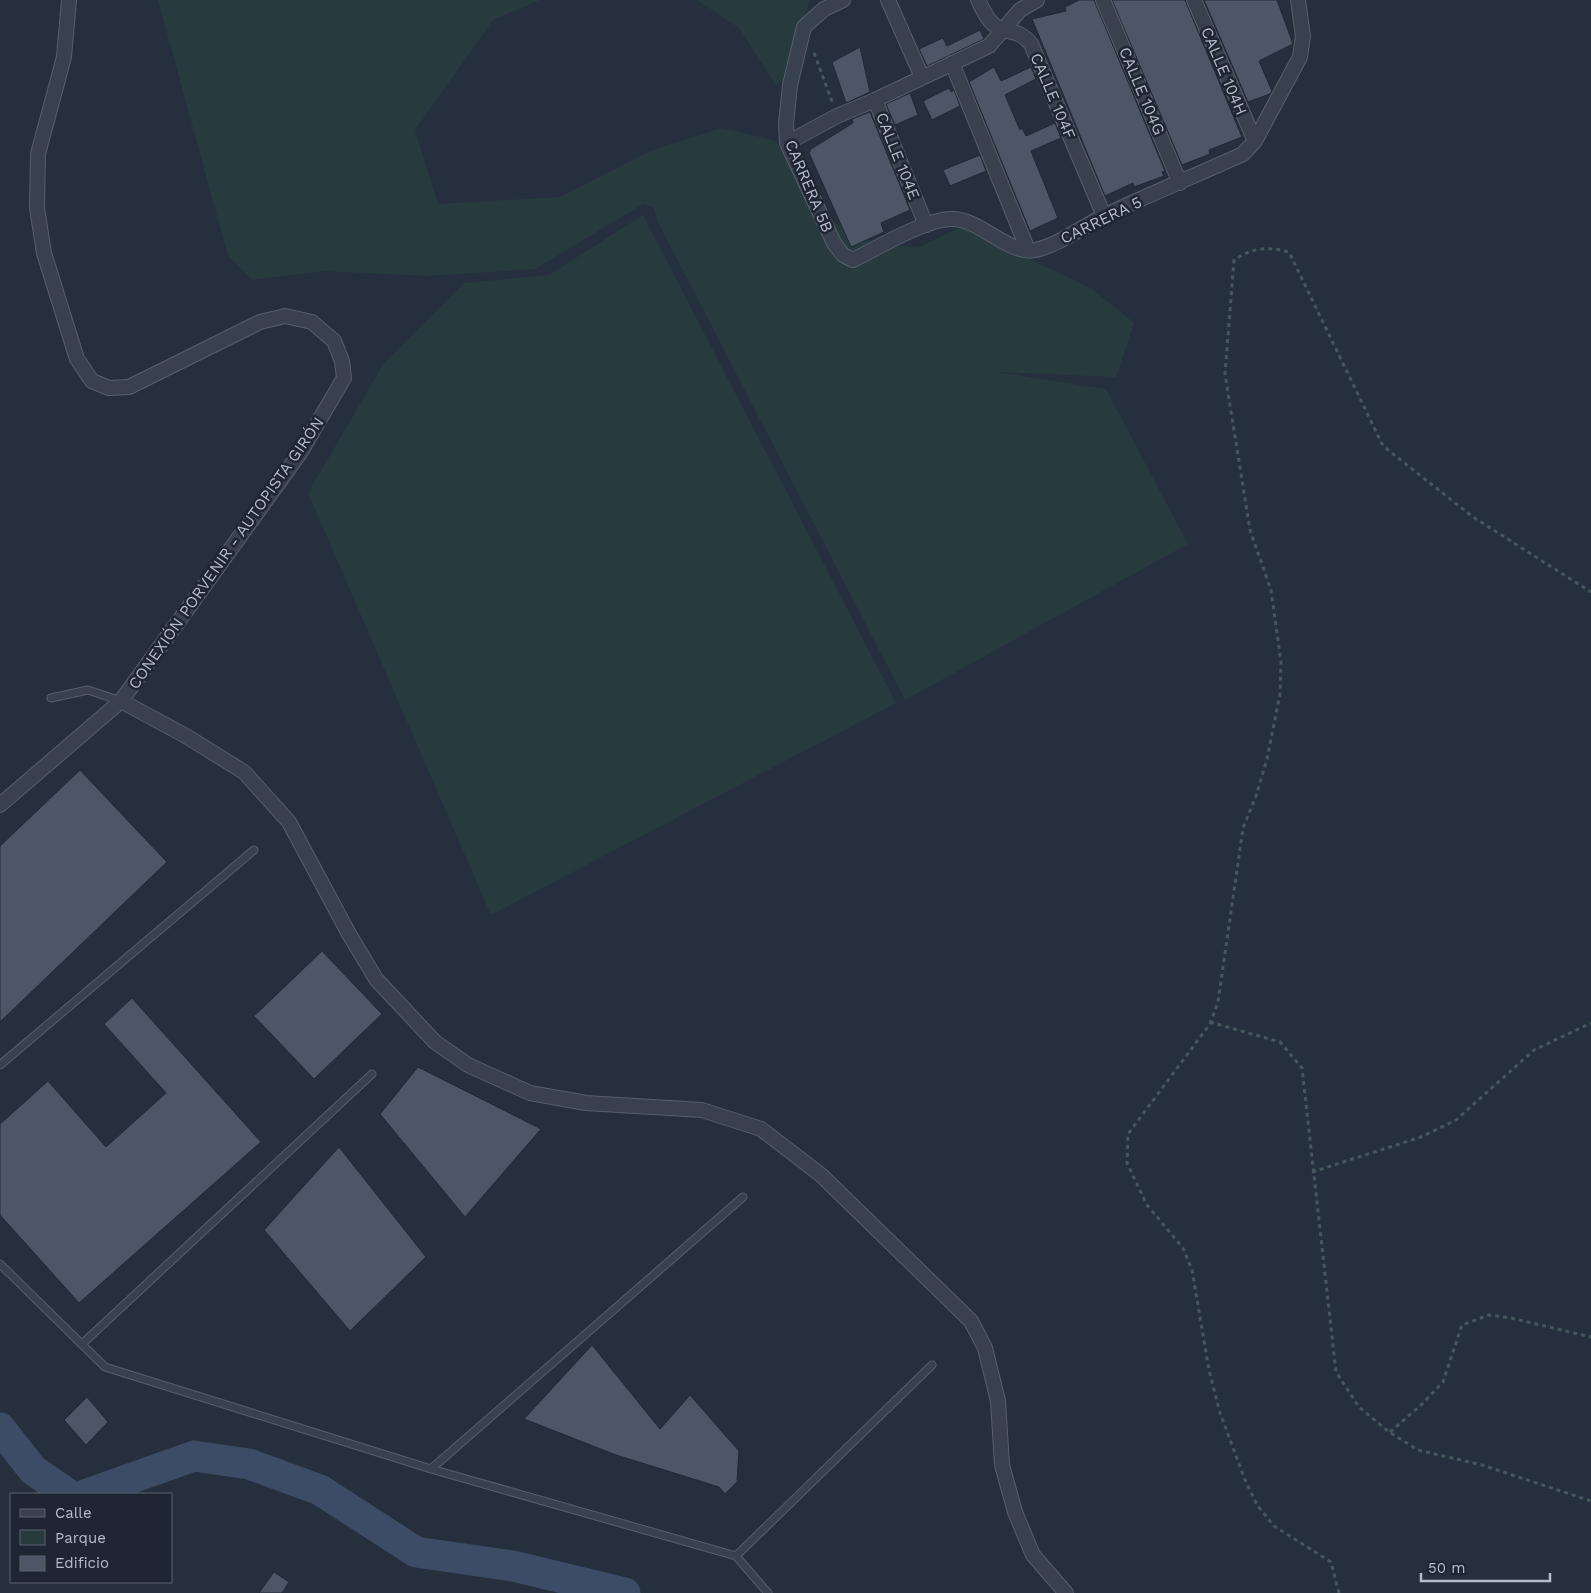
<svg xmlns="http://www.w3.org/2000/svg" width="1591" height="1593" viewBox="0 0 1591 1593" font-family="'Work Sans',sans-serif">
<rect width="100%" height="100%" fill="#262f3e"/>
<path fill="#273b3f" d="M158,0H540L493,20L415,130L438,204L560,197L652,150L722,128L776,141L796,177L824,218L873,241L917,248L961,227L1091,288L1134,323L1116,377L997,372L1106,389L1188,544L905,700L658,222L654,207L643,204L535,269L428,276L323,271L253,280L228,256Z
M697,0H810L786,77L776,85L739,28Z
M643,215L896,703L491,915L308,493L384,363L464,283L549,275Z"/>
<g fill="none" stroke-linecap="round" stroke-linejoin="round">
<path stroke="#3c4c66" stroke-width="31" d="M0,1428L33,1470L68,1494
M87,1494L194,1456L249,1464L320,1490L416,1552L513,1566L625,1593"/>
</g>
<path fill="#4c5667" stroke="#202835" d="M1079,0H1094L1165,171L1162,172L1164,176L1134,187L1133,183L1105,196L1032,19L1066,11L1065,7Z
M1112,0H1185L1242,137L1209,150L1210,154L1182,165Z
M1204,0H1277L1293,44L1259,61L1272,91L1270,94L1248,102Z
M980,30L984,39L927,66L919,49L943,38L947,46Z
M860,47L870,92L846,103L832,62Z
M994,67L1001,81L1031,67L1036,79L1005,95L1020,130L1022,128L1026,136L1055,123L1061,138L1031,151L1058,218L1030,231L969,82Z
M949,88L951,92L954,90L960,106L932,120L923,101Z
M910,93L918,115L895,125L886,104Z
M870,112L910,210L881,223L884,232L851,247L809,153L811,149L853,123L852,119Z
M980,155L986,171L950,186L943,170Z
M80,770L167,862L0,1022V846Z
M322,951L382,1014L314,1079L254,1016Z
M132,998L261,1142L79,1303L0,1215V1124L48,1081L106,1147L166,1093L104,1024Z
M418,1067L541,1129L465,1217L380,1114Z
M339,1147L426,1257L350,1331L264,1230Z
M592,1345L660,1429L690,1395L739,1451L737,1482L725,1494L719,1487L616,1455L524,1419Z
M87,1397L108,1422L86,1445L64,1420Z
M274,1572L289,1582L282,1593H259Z"/>
<g fill="none" stroke-linecap="round" stroke-linejoin="round">
<defs>
<path id="service" d="M51,698L88,690L121,701
M0,1065L254,850
M0,1264L105,1367L431,1469L736,1556L768,1593
M82,1344L372,1074
M431,1469L743,1197
M736,1556L932,1365"/>
<path id="minor" d="M843,0L824,9L804,27L790,85L786,124L787,143L834,243L843,255L853,260C877,248 926,219 951,219C980,218 1009,256 1036,250C1060,244 1082,227 1104,216C1150,194 1197,175 1243,154L1255,141L1300,57L1303,36L1298,0
M888,0L922,77
M978,0C982,8 986,18 993,24C1007,36 1016,26 1031,44L1104,216
M1103,0L1180,183
M1194,0L1255,141
M952,63L1028,250
M875,100L926,225
M787,143L837,116L875,100L989,46L1020,10L1037,0
M121,701L186,736L244,772L289,822L349,934L376,979L435,1042L468,1065L530,1093L586,1103L702,1110L761,1129L821,1175L971,1321L985,1348L998,1401L1002,1465L1015,1512L1033,1555L1066,1593
M0,805L121,701L300,453L344,378L342,361L334,341L312,322L285,316L260,322L129,387L109,388L92,381L77,359L44,253L37,208L38,154L64,57L69,0"/>
</defs>
<use href="#service" stroke="#575f6c" stroke-width="9"/>
<use href="#minor" stroke="#575f6c" stroke-width="16"/>
<path stroke="#45585c" stroke-width="3" stroke-dasharray="4 4" stroke-linecap="butt" d="M814,53L833,104
M1210,1022L1280,1042L1302,1068L1336,1372L1359,1407L1389,1432L1418,1450L1482,1465L1591,1501
M1312,1172L1421,1137L1456,1120L1534,1050L1591,1023
M1390,1432L1421,1405L1443,1382L1462,1325L1489,1315L1511,1318L1591,1337
M1339,1593L1331,1562L1274,1526L1257,1505L1245,1480L1220,1413L1209,1370L1192,1270L1183,1248L1147,1205L1127,1163L1128,1134L1210,1024L1218,1002L1243,828L1256,796L1267,759L1280,694L1281,662L1271,590L1250,530L1225,374L1234,260C1252,248 1267,246 1289,252L1383,446L1473,517L1591,592"/>
<use href="#service" stroke="#39414e" stroke-width="7"/>
<use href="#minor" stroke="#39414e" stroke-width="14"/>
</g>
<g text-anchor="middle" dominant-baseline="central" stroke-width="5" stroke-linejoin="round" paint-order="stroke">
<g font-size="16" fill="#b6bcc9" stroke="#1e2633">
<text transform="translate(1224 71) rotate(67)">CALLE 104H</text>
<text transform="translate(1142 91) rotate(67)">CALLE 104G</text>
<text transform="translate(1053 96) rotate(67)">CALLE 104F</text>
<text transform="translate(898 156) rotate(68)">CALLE 104E</text>
<text transform="translate(809 186) rotate(67)">CARRERA 5B</text>
<text transform="translate(1101 220) rotate(-26)">CARRERA 5</text>
<text transform="translate(226 553) rotate(-55)">CONEXIÓN PORVENIR - AUTOPISTA GIRÓN</text>
</g>
</g>
<rect x="10" y="1493" width="162" height="90" fill="#1e2633" stroke="#5b626f"/>
<rect x="20" y="1509" width="25" height="8" fill="#39414e" stroke="#5b626f"/>
<text x="55" y="1518" font-size="15" fill="#b6bcc9">Calle</text>
<rect x="20" y="1530" width="25" height="15" fill="#273b3f" stroke="#5b626f"/>
<text x="55" y="1543" font-size="15" fill="#b6bcc9">Parque</text>
<rect x="20" y="1556" width="25" height="15" fill="#4c5667" stroke="#5b626f"/>
<text x="55" y="1568" font-size="15" fill="#b6bcc9">Edificio</text>
<path d="M1421 1573v8h129v-8" fill="none" stroke="#b6bcc9" stroke-width="2.5"/>
<text x="1428" y="1573" font-size="15" fill="#b6bcc9" stroke="#1e2633" stroke-width="4" paint-order="stroke">50 m</text>
</svg>
